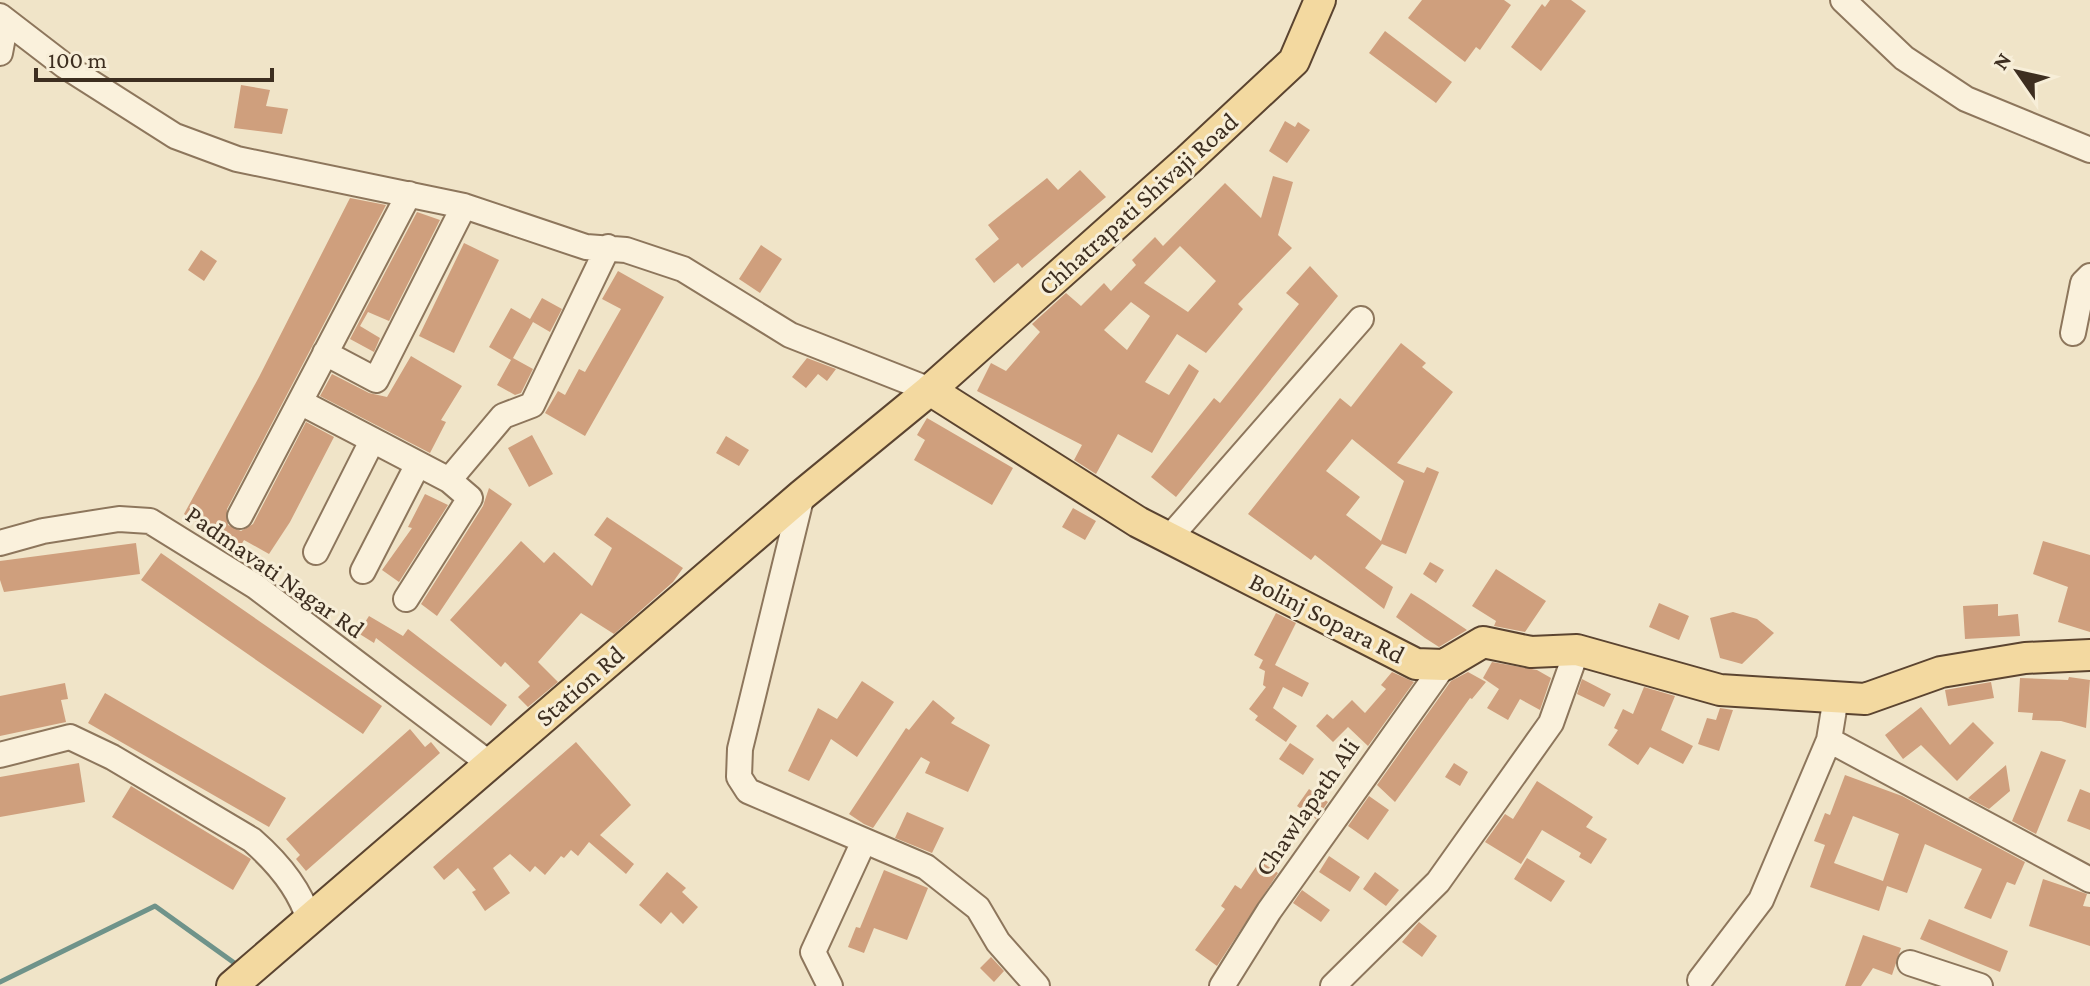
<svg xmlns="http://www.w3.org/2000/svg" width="2090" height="986" viewBox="0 0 2090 986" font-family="'Crimson Pro',serif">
<rect width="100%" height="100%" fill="#f0e4c8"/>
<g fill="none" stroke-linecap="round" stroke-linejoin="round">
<path stroke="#6f938a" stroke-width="5" d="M0,982L155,906L240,967"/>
</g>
<path fill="#cf9f7d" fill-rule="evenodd" d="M1422,0H1504L1511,5L1480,50L1476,47L1465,62L1408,18Z
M1550,0H1571L1586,11L1541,71L1511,47L1542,4L1545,7Z
M1385,31L1452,82L1436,103L1369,53Z
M241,85L270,90L266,106L288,109L282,134L234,128Z
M1285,121L1295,127L1298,122L1310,130L1287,163L1269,151Z
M1080,170L1106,197L1022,268L1018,263L994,283L975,259L999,239L988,225L1047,178L1058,190Z
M1273,176L1293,182L1278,235L1292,248L1238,304L1243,309L1206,353L1177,334L1145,382L1169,395L1189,364L1199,371L1152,453L1118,434L1096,474L1074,460L1082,445L977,391L991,363L1006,371L1040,332L1032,324L1066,293L1081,306L1104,283L1111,291L1136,265L1132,260L1155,237L1163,246L1225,183L1261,218ZM1180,246L1216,281L1188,312L1144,283ZM1131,302L1150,316L1127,350L1104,330Z
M350,198L386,205L227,509L228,525L241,531L253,524L306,422L334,437L290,522L269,554L244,540L238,550L184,514L259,377Z
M417,212L440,220L389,321L368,312L360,326L380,338L374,352L350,339Z
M464,243L499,260L454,353L419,336Z
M761,245L782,259L760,293L739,279Z
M201,250L217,261L204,281L188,270Z
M1310,266L1338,296L1176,497L1151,477L1214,398L1220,403L1299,304L1286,293Z
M618,271L664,297L585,436L545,413L558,391L565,395L579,369L585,372L621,309L602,299Z
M542,298L562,309L550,332L533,322L513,358L533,369L521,393L515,395L497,385L511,360L489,347L511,308L530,319Z
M1401,343L1426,363L1422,367L1453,392L1397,463L1424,473L1427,467L1439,472L1406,554L1382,544L1365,568L1393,587L1384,609L1315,555L1311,560L1248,514L1340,398L1351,407ZM1352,439L1404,481L1381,541L1346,515L1360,497L1326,471Z
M411,356L462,386L441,420L446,422L430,453L320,396L332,374L369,393L387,397Z
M807,358L836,369L827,381L818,374L806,388L792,377Z
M927,418L1013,468L992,505L914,460L925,440L917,435Z
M532,435L553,474L529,487L508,448Z
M726,436L749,450L739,466L716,453Z
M489,488L512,504L437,616L421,604L483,506Z
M425,494L448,505L399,582L382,570L412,528L408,527Z
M1073,508L1096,521L1085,540L1062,527Z
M607,517L683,568L673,582L614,634L581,613L538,662L558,682L528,707L518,697L530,686L505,662L501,667L450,620L521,541L544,563L554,552L592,586L612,548L594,535Z
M2043,541L2090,555V632L2058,622L2068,587L2033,574Z
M136,543L140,574L4,592L0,580V561Z
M161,553L382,706L363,734L141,580Z
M1430,562L1444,570L1436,583L1423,574Z
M1496,569L1546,601L1525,632L1494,626L1496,621L1472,606Z
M1411,593L1424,601L1467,630L1439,647L1425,638L1396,617Z
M1659,603L1689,616L1679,640L1649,627Z
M1998,604V616L2018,614L2020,636L1965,639L1963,606Z
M1733,612L1757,619L1774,633L1742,664L1720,658L1710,618Z
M1276,613L1296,623L1275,665L1309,683L1302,697L1283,687L1273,708L1297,726L1286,742L1255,720L1258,716L1249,709L1266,687L1263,685L1265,671L1259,668L1263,660L1254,655Z
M369,616L403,636L408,629L507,705L491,726L376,638L374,643L358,633Z
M1492,662L1537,670L1551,678L1540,710L1520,699L1508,720L1487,708L1499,689L1483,678Z
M1392,672L1414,682L1368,746L1348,727L1333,742L1316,726L1327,714L1333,719L1352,700L1365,713L1386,689L1381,685Z
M1468,672L1486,682L1472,699L1470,698L1395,802L1377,785L1451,681Z
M2069,677L2090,680L2086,728L2061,721L2032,720L2033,713L2018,712L2020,678L2068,680Z
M1582,679L1611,694L1604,707L1577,694Z
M862,681L894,702L857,757L831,739L809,781L788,771L818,708L837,719Z
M1991,682L1994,698L1948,706L1945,690Z
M65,683L68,699L61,700L66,722L0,736V696Z
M1644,687L1675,696L1661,730L1693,746L1683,764L1650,747L1638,765L1608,745L1618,730L1614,728L1623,709L1633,714Z
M105,693L286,798L269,827L88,723Z
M933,700L955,718L951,723L990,745L968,792L925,773L930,762L921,757L873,828L864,824L849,814L906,728L909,730Z
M1921,707L1950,745L1973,722L1994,743L1957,781L1921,745L1903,759L1885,735Z
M1720,708L1733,710L1719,751L1698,744L1707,718L1716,720Z
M410,729L425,747L431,742L440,753L306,871L296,859L300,855L286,839Z
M576,742L631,805L600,835L634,864L626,874L589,842L578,856L571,850L564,858L561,856L545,875L535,866L530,872L510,854L493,868L510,893L485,911L472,892L476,890L458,868L444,880L433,867Z
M1290,743L1314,759L1303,775L1279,759Z
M2041,751L2066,760L2036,834L2012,821Z
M79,763L85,802L0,817V777Z
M1454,763L1468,772L1460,786L1445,777Z
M2006,765L2010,791L1989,809L1968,798Z
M1845,775L1902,796L2025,862L2015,885L2007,882L1991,919L1964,908L1982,869L1925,844L1907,893L1887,886L1879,911L1810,887L1825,845L1814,841L1825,813L1830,815ZM1853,816L1899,834L1883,881L1834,863Z
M1537,781L1593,817L1586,827L1607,839L1591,864L1579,857L1581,853L1542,830L1521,864L1485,842L1505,814L1513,819Z
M131,786L251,859L233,890L112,817Z
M1309,789L1328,802L1316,819L1297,806Z
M2080,789L2090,793V830L2067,821Z
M1369,796L1389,810L1368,840L1348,826Z
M907,812L944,828L932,853L895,838Z
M1329,856L1360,877L1350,892L1319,872Z
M1527,858L1565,881L1551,902L1514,879Z
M1260,861L1278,873L1217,966L1195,950L1225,909L1221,906L1235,885L1241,889Z
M884,870L928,888L907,940L874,928L864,953L848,947L856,927L860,928Z
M667,872L686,888L682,892L698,907L683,924L671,912L661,924L639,905Z
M1375,872L1399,890L1386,906L1363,889Z
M2043,879L2087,894L2083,906L2090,907V946L2029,926Z
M1302,890L1330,910L1321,922L1293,903Z
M1929,919L2008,951L2000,972L1920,939Z
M1419,922L1437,936L1422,957L1402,942Z
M1863,935L1901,948L1892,975L1873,968L1861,986H1845Z
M991,957L1004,971L994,982L980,968Z"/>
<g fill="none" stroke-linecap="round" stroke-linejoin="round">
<defs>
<path id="minor" d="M1843,0L1904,58L1966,99L2090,150
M0,16L65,66L175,136L237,159L464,206L586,247L626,250L683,269L790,335L930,390
M0,22L4,32L0,53
M2073,333L2083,283L2090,276
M325,353L376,380L464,206
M300,402L449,480L503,416L532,405L608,247
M802,495L740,749L739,777L748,791L926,867L978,908L998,942L1037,986
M240,516L409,194
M1170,537L1361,319
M0,543L43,531L119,519L150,521L255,586L490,764
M316,552L372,441
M363,571L417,466
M406,599L470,498L449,480
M1836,697L1829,740L2090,880
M0,755L70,737L112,757L252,840C276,861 300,889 309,920
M1910,963L1980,986
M1700,980L1761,900L1829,740
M830,986L813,952L864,841
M1222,986L1269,911L1444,665
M1333,986L1438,882L1551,723L1577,650"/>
<path id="major" d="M930,390L1138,522L1416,664L1444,665L1483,642L1531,652L1577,650L1720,690L1865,699L1941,672L2025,658L2090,655
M232,986L802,495L930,390L1188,160L1294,61L1320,0"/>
</defs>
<use href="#minor" stroke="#8d765c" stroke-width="28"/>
<use href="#major" stroke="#5b4430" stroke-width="34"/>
<use href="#minor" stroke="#faf1dc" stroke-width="24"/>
<use href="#major" stroke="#f3d9a0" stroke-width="30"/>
</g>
<g text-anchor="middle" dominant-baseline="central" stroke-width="6" stroke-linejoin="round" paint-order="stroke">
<g font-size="26" fill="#3d2e20" stroke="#f7eed8">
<text transform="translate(1138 204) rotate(-42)">Chhatrapati Shivaji Road</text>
<text transform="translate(275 572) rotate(35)">Padmavati Nagar Rd</text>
<text transform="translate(1327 618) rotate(27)">Bolinj Sopara Rd</text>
<text transform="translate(580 686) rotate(-41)">Station Rd</text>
<text transform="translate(1307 807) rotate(-55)">Chawlapath Ali</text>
</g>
</g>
<g transform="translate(2018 72) rotate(304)" stroke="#f7eed8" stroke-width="6" paint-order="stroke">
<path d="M0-6L14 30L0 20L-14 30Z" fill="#3d2e20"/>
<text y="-12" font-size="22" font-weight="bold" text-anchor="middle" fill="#3d2e20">N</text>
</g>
<path d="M36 68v12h236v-12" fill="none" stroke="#3d2e20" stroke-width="4"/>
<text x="48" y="68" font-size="24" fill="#3d2e20" stroke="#f7eed8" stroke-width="6" paint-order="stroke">100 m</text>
</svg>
